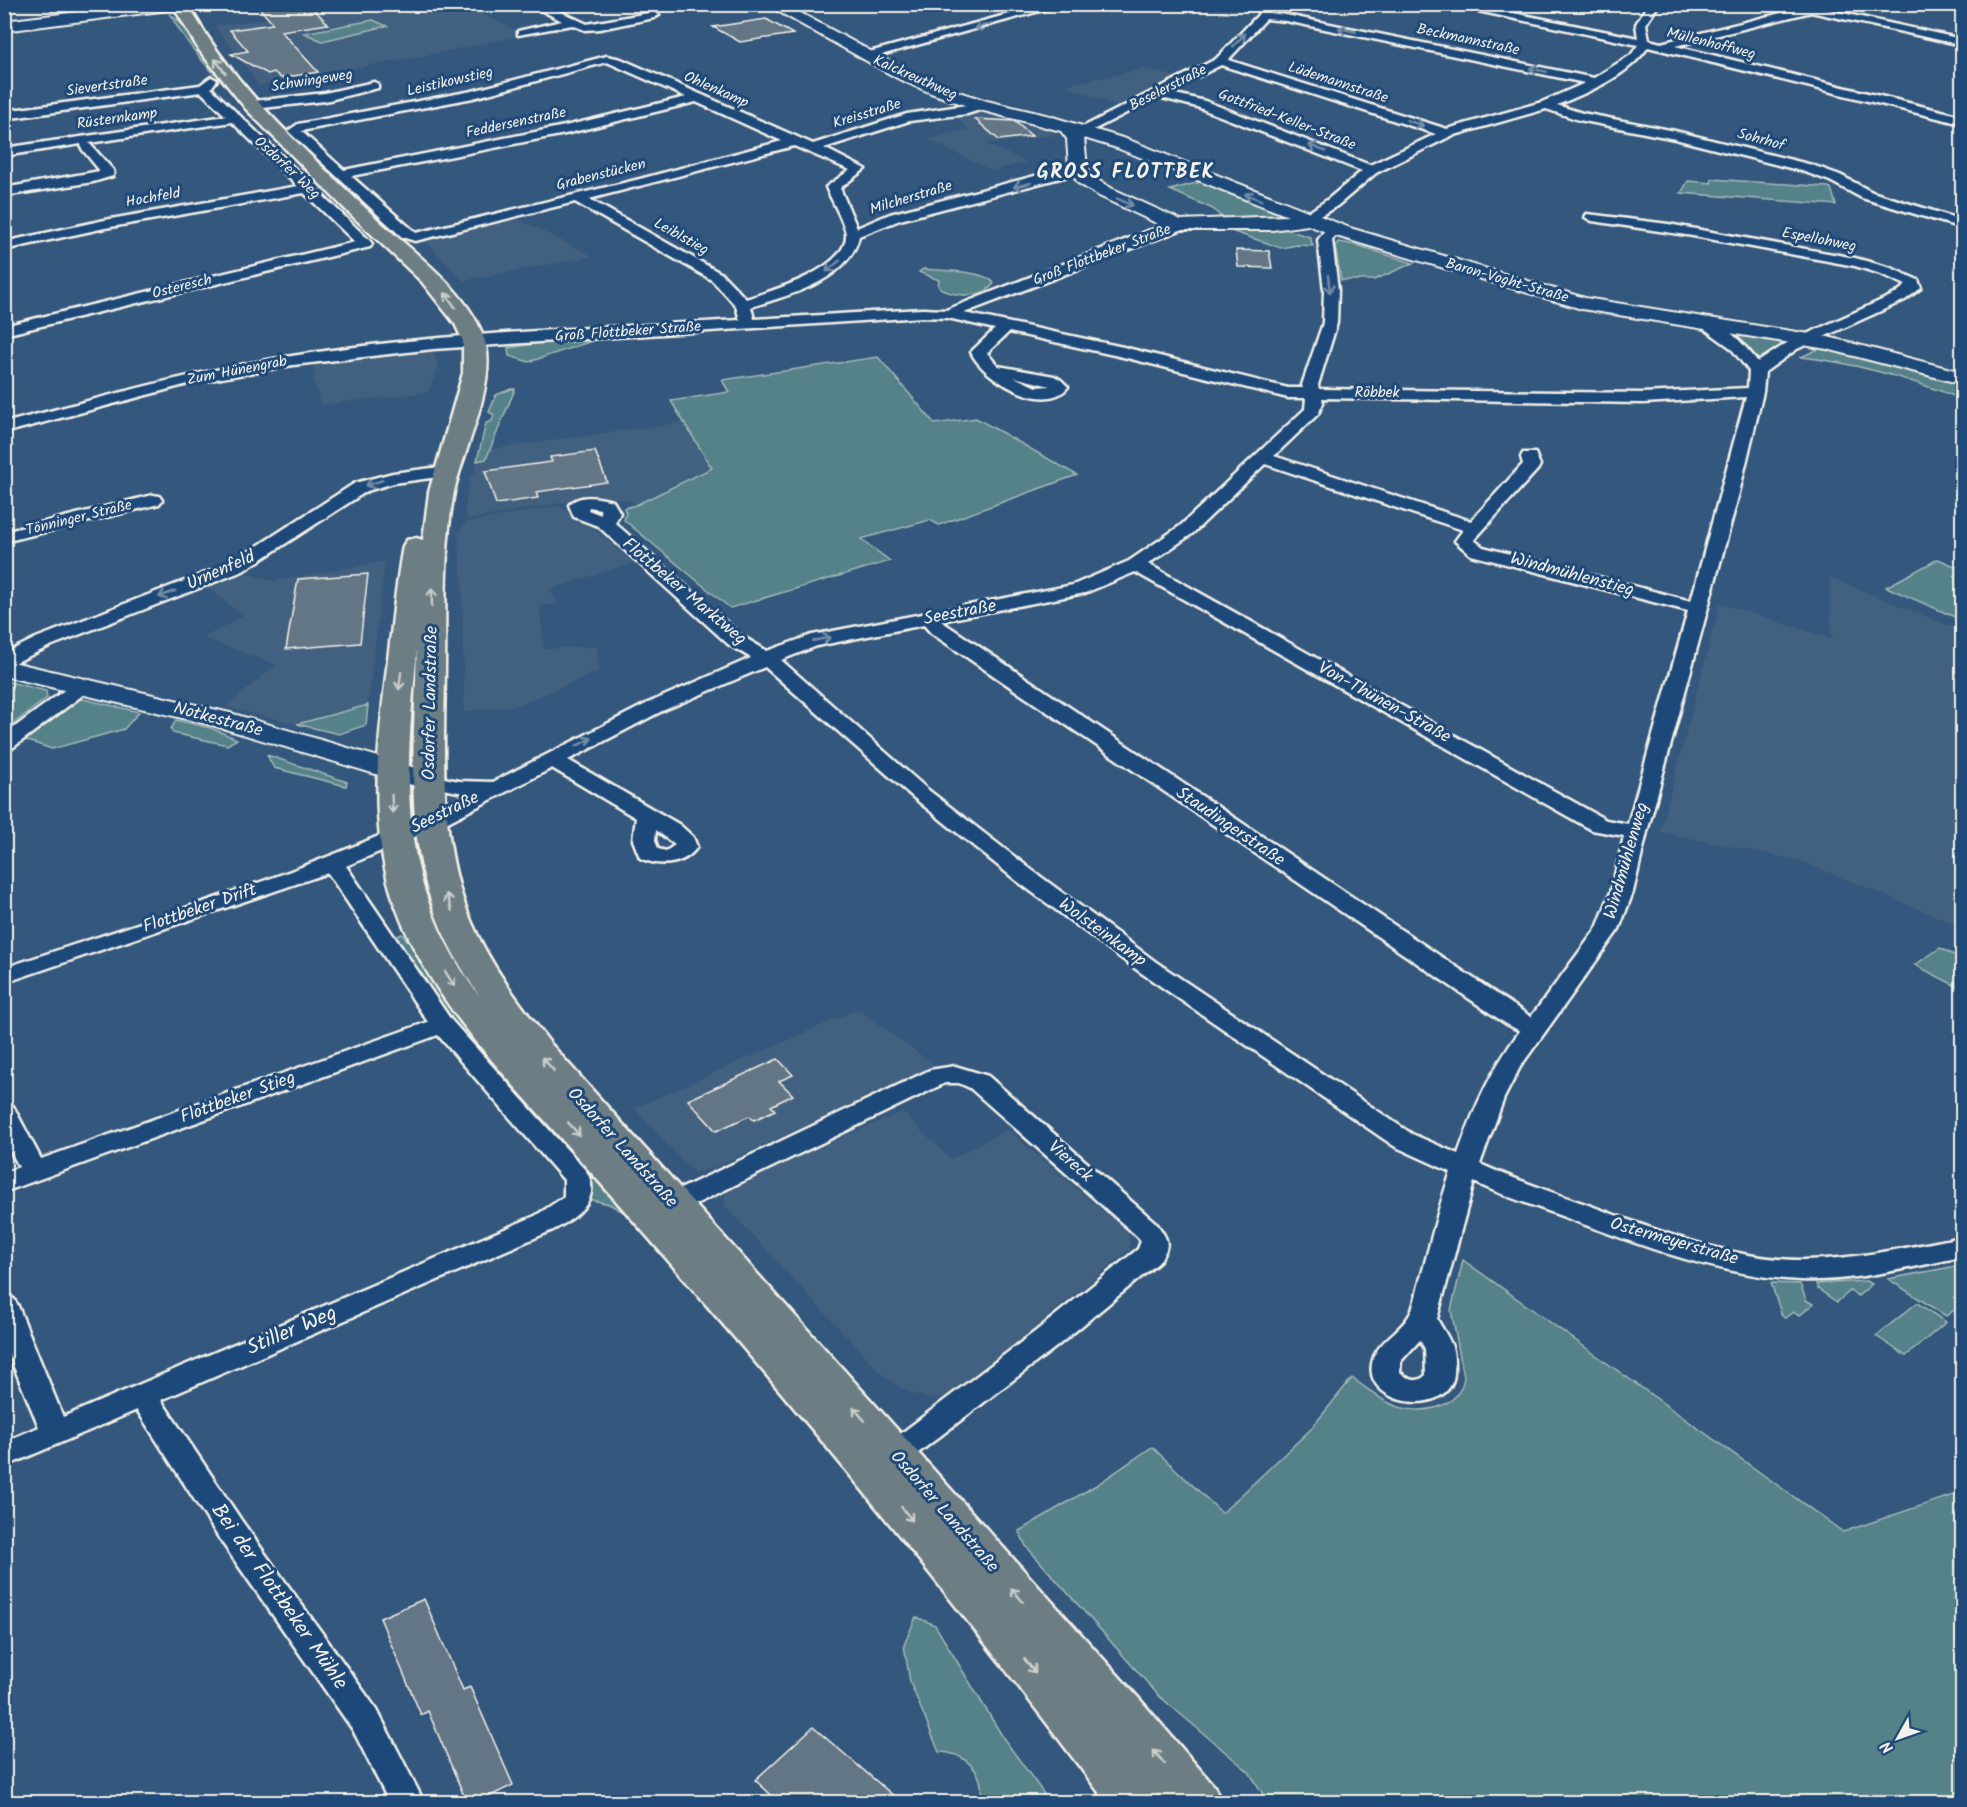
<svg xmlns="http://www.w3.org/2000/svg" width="1967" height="1807" viewBox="0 0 1967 1807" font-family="Kalam,sans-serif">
<rect width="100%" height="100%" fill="#34577d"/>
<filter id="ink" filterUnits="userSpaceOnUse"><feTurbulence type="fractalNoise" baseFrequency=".0167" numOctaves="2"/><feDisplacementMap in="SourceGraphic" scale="12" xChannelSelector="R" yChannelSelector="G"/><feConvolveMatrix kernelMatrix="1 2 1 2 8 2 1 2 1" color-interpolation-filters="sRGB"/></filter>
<g filter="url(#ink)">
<path fill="#42607f" d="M474,4L480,13L526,35L424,56L259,85L215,26L366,5Z
M1143,69L1178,77L1163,86L1116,106L1065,85Z
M990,113L1041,125L1057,135L986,144L1027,162L992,171L927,139L968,129L954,115Z
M516,218L593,256L463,281L425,240Z
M430,351L435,354L438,366L429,392L320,405L314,382V363Z
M684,422L712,468L636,505L626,500L599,496L468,520L464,513L470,477L474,474L477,461L486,459L490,449Z
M556,506L573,512L584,520L634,563L550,589L558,604L540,606L544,649L597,646L599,671L520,705L464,712L462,582L458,532L467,522Z
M385,561L368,705L297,724L225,707L276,665L203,638L243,616L205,585L238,572L275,581Z
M1829,577L1962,631V927L1801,861L1660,832L1720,603L1832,639Z
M858,1009L936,1066L714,1168L694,1173L634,1108Z
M902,1112L951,1159L1007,1129L1128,1232L1130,1249L959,1390L945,1397L930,1399L913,1394L896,1385L882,1374L724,1205L726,1190L734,1182Z"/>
<path fill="#558189" stroke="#a4b9b8" stroke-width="1.5" d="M169,13L181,23L219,73L214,74C196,55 182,36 169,13Z
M373,20L387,26L322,41L304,33Z
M1712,179L1828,187L1831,188L1836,205L1681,193L1688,181L1711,183Z
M1200,182L1251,203L1283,213L1275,219L1224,220L1213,209L1170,190Z
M1249,228L1284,229L1310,237L1313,246L1297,245L1281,248L1225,229Z
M1338,242L1356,245L1413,263L1374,280H1341L1335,246Z
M923,269C939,271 985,270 994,283C984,299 950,298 938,286L939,280L919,272Z
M1722,330L1782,341L1784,344L1758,363Z
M601,338L529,362L509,356L508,348L560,340Z
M1818,349C1862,351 1921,370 1962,385V399C1910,379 1858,363 1801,357Z
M878,357L935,424L976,418L1077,475L939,525L930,520L861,539L890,561L730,608L624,520L626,513L624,508L636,505L712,468L671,401L729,392L722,380Z
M511,389H515L486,459L477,461L486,423L492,421L494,415L489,412L496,395Z
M1938,559L1962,569V620L1886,587Z
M5,681L46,691L47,698L5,730Z
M83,699L139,712L124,729L52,749L25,740L74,700Z
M368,705L366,725L339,734L297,724Z
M176,720L211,728L237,739L227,745L173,733L171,729Z
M267,755L347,782L346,786L274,768Z
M402,934L424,959L629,1215L609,1204L588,1199L462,1037L392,938Z
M1940,948L1962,959V989L1915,965Z
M1463,1260L1843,1532L1962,1492V1802H1268L1249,1772L1159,1696L1026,1546L1019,1531L1098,1484L1152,1447L1222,1513L1310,1430L1352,1378C1364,1386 1377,1398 1391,1404C1417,1416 1459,1411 1464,1377L1451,1310Z
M1962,1265V1309L1958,1307L1946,1316L1888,1279Z
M1867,1281L1872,1284L1858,1296L1850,1291L1837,1302L1818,1289L1816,1284Z
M1771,1283L1800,1284L1806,1300L1813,1304L1799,1316L1793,1312L1785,1318L1782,1316Z
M1917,1303L1946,1322L1906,1356L1876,1336Z
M916,1617L935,1625L1004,1739L1050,1802L981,1795C984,1770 963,1752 939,1752L910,1682L904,1645Z"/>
<path fill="#647685" stroke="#f4f1e8" stroke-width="1.5" d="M256,4H309L328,24L281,31L318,72L281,78L274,72L268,74L231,54L248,51L230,30L273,24Z
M766,19L793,34L740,42L713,27Z
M975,119L1014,121L1032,136L999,140Z
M1236,250L1269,251L1272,268L1238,267Z
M595,451L607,482L536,492L538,498L496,504L485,471L552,462L550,457Z
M368,574L360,643L286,649L298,579Z
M778,1059L793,1075L779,1081L793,1095L771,1106L775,1110L754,1120L749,1116L716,1131L688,1100Z
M424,1599L463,1690L470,1687L513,1785L476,1803H467L428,1711L421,1715L380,1618Z
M813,1727L902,1803H780L755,1780Z"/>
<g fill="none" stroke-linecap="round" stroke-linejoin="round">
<defs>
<path id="street" d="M529,4H544L587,24L654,12L659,15L654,18L600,29L585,30L572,25L518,35V31L562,21Z
M1046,4H1065L870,58H862L860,56L862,54Z
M1262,4H1273L1269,13L1286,15L1594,78L1631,55L1638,45L1445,4H1469L1638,38L1636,24L1648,4H1659L1646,24L1649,40L1661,43L1817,4H1837L1824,9L1962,39V45L1811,12L1675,46L1962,116V124L1648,47C1628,76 1589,92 1557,105L1582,113L1675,131L1812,165L1840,175L1872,192L1962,220V228L1862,198L1830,181L1802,171L1675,139L1579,120L1546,109L1451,136L1376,173L1337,206L1308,223L1303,222L1301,219L1303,216L1327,200L1362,171L1197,107L1158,97L1085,134L1081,135L1075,131L1216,59L1258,15ZM1266,19L1286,21L1585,83L1542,102L1447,129L1228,60ZM1221,65L1436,134L1370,165L1205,101L1167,92Z
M607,56L621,59L813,144L907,114L986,102V108L967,114L909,121L824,148L865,169L840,188L857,228L890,214L1073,166L1078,165L1084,169L1083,172L900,220L859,236C849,281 789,295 751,307L754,319L922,309L946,310L1145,232L1178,222L1183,223L1185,226L1183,229L964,313L1123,347L1288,388H1303L1302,385L1323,323L1324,290L1318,240L1328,226L1333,225L1340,229L1332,240L1338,290L1337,323L1318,385L1319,389L1643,393L1748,388L1749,371L1731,348L1702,327L1700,324L1702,321C1720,316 1748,349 1758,362L1787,343L1895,294L1906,285L1881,274L1855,266L1693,236L1592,221L1585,217L1587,214L1668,224L1855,258L1891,268L1918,280L1921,288L1905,300L1797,349L1765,372L1763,392L1739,493L1647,832L1633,892L1619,929L1520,1067L1504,1098L1480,1164C1516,1180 1554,1193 1591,1206C1655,1230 1735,1261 1804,1260C1857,1259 1910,1247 1962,1237V1257C1910,1267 1854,1282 1800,1280C1721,1276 1645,1247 1572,1220C1539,1207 1505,1197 1474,1182L1437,1319C1442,1328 1449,1338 1452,1347C1454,1353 1454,1360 1454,1366C1459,1420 1364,1408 1372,1364C1375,1342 1401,1332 1410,1314C1416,1302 1418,1286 1422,1274C1431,1240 1439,1205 1451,1172L1394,1146L1140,972L1017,881L913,797L765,667L662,711L568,760L680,825L693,837L697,847C684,866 659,867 640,858L633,840L636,818L552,768L440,826L346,866L451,1020L586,1171C603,1199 576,1218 553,1230L161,1400L241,1520L377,1710L424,1802H389L353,1730L219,1538L137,1410L4,1467V1442L39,1427L4,1343V1296L14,1299L18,1306L63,1417L535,1216L564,1197V1180L438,1035L4,1192V1173L19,1167L4,1138V1104L13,1106L41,1159L428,1022L328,873L4,983V968C161,915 322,869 469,794L422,785L419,781L422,777L429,775L459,781L493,782L648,703L751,658L728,644L598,526L574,517L569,505C580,493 599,498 613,501L620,513L615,523L742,636L767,651L812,635L1073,585L1129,561L1180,526L1305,409L1306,398H1288L1123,357L1009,332L987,353L998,366L1054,376L1061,380L1068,387C1045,416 982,378 971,352L974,349L995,329L948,318L922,317L433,349L293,365L188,384L4,433V423C100,398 194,371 292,356C438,332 591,329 740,320L736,306L712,280L575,202L415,241L402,237L288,131L298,124L472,91ZM607,62L686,97L565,126L344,170L301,131L473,98ZM696,102L782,141L640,179L416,233L351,176L565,134ZM794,146L850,170L826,187C831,199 845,223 846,234C848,269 772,291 746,299L722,274L589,199ZM1014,377L1050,386L1036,387ZM1746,397L1691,601L1483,547L1474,540L1538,469L1540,465L1535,453H1523L1521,457L1523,464L1471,521L1274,456L1318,414L1323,403L1322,398L1643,403ZM1265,464L1463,530L1455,541L1471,555L1688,611L1628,824L1606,820L1148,564L1192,534ZM589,507L600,509L601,515L588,510ZM1135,572L1592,830L1624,836L1611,892L1597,928L1531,1017L941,621L1085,593ZM924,625L931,633L1505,1023L1520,1031C1490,1072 1475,1106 1458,1154L1412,1134L1156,962L1033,871L927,789L781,660L817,646ZM656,830L675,845L666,851L658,849L655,840ZM1420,1340L1425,1349L1426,1375C1417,1384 1409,1380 1400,1372L1401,1361Z
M211,77L217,80L211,88L370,241L372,244L370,247L4,335V326L355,242L304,193L105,228L4,250V242L105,220L298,186L232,122L89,143L113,170L114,173L113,176L93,182L4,196V188L100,171L82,149L81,144L4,156V148L226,116L201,92L4,119V111L200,85Z
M374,82L378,84V88L325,101L254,109L248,105L254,101L325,93Z
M432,468L438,469L440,473L438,477L394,483L367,491L243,571L50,646L4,668V654L36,638L231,563L355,483L393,473Z
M153,495L159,496L162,500L159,504L4,542V532Z
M81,681L88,683L91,687L88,691L11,749L4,751V735L74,683Z
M955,1066L988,1076L1156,1223C1169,1241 1171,1245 1158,1263L1056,1347L896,1470L885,1474L874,1470L870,1462L874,1454L1036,1331L1138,1249L1141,1241L1138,1237L970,1088L959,1083H945L669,1217L660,1219L651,1217L647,1210L651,1203L930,1070Z"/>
<path id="secondary" d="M143,4H191L184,8L4,31V21Z
M765,4H784L911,73L943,87L987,101L1046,115L1129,140L1350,228L1585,298L1828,337L1962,372V384L1827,349L1582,309L1336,236L1308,225L1272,230H1171L1099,196L1078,183L1069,167L1067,139L1061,131L976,109L931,93L899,79ZM1084,138L1117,148L1288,216L1181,220L1111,188L1091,176L1087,167Z
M4,660L230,713L439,775L444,781L439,787L429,790L212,725L4,676Z"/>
<path id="primary" d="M172,4H188C233,88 308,153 376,218C412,252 471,292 485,342C497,383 463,451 454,492C443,551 446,611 445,670C444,755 438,843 472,923C491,967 521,1005 550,1043L1142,1702L1214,1786L1221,1802H1165L1157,1792L1161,1802H1106C977,1628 839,1458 697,1294C651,1240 604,1187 557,1134C493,1062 420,987 391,892C368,816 379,736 388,659C393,621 396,583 403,546L407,540L416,538L423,540L429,492L463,373V341L455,324L422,282L348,212L246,109L199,50ZM417,650C415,734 404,823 432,904C443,938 461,968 480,997C396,884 404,784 417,650Z"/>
</defs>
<use href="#street" stroke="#f4f1e8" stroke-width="5"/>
<use href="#secondary" stroke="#f4f1e8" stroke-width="4"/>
<use href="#primary" stroke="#f4f1e8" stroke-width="5"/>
<use href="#street" fill="#1f4a7a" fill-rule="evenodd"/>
<use href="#secondary" fill="#1f4a7a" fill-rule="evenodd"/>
<use href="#primary" fill="#6c7e84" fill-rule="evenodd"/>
</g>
<defs><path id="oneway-shaft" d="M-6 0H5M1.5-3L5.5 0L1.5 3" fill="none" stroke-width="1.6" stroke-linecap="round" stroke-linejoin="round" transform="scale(1.5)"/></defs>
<g stroke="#748da6">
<use href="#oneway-shaft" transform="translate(983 26) rotate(165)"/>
<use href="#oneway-shaft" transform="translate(1347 30) rotate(-168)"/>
<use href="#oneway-shaft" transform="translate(1239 40) rotate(-47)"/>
<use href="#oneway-shaft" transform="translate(1538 70) rotate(-168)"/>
<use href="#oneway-shaft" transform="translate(1415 123) rotate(18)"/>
<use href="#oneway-shaft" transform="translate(1317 148) rotate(-158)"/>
<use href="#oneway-shaft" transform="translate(1022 185) rotate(166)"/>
<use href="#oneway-shaft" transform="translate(1253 197) rotate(-158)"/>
<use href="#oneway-shaft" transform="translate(1125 202) rotate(24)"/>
<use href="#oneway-shaft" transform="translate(833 266) rotate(141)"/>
<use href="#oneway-shaft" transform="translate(1329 284) rotate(83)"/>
<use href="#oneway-shaft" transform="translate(374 483) rotate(162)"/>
<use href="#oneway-shaft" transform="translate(167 594) rotate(159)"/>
<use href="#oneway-shaft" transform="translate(822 639) rotate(-13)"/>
<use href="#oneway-shaft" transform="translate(584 742) rotate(-27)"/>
</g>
<g stroke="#cbceca">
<use href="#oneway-shaft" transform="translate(220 66) rotate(-127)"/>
<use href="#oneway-shaft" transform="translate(450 300) rotate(-126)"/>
<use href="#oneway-shaft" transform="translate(432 597) rotate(-89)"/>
<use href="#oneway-shaft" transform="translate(400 681) rotate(97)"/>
<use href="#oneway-shaft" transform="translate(392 804) rotate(87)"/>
<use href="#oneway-shaft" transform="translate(449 902) rotate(-108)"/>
<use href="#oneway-shaft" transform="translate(450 979) rotate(57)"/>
<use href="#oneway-shaft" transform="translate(548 1064) rotate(-131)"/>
<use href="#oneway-shaft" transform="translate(574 1129) rotate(48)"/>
<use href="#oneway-shaft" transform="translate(859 1414) rotate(-131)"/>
<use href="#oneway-shaft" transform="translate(907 1514) rotate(51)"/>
<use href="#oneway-shaft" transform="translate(1017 1595) rotate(-131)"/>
<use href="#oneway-shaft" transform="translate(1030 1666) rotate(51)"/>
<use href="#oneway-shaft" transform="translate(1159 1757) rotate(-130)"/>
</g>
</g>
<g text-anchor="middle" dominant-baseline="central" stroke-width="6" stroke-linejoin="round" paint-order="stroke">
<g font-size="15" fill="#f4f1e8" stroke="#1f4a7a">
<text transform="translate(1468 40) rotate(12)">Beckmannstraße</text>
<text transform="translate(1711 44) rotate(14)">Müllenhoffweg</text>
<text transform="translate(915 78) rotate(24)">Kalckreuthweg</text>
<text transform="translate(312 81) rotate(-9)">Schwingeweg</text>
<text transform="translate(450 82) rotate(-13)">Leistikowstieg</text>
<text transform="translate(1338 83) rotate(18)">Lüdemannstraße</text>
<text transform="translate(107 86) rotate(-8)">Sievertstraße</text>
<text transform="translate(1168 88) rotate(-27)">Beselerstraße</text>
<text transform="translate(716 90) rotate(24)">Ohlenkamp</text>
<text transform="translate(867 114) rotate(-17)">Kreisstraße</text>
<text transform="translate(117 119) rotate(-8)">Rüsternkamp</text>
<text transform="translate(1287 120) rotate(21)">Gottfried-Keller-Straße</text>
<text transform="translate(516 123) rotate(-12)">Feddersenstraße</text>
<text transform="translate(1761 140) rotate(15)">Sohrhof</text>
<text transform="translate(287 168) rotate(43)">Osdorfer Weg</text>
<text transform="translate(601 175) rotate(-14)">Grabenstücken</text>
<text transform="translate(153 198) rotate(-10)">Hochfeld</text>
<text transform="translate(911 198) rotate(-17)">Milcherstraße</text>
<text transform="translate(681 237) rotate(29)">Leiblstieg</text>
<text transform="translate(1819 240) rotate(11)">Espellohweg</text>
<text transform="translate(1102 255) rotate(-21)">Groß Flottbeker Straße</text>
<text transform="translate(1507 281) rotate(16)">Baron-Voght-Straße</text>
<text transform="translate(182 287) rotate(-14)">Osteresch</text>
<text transform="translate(628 332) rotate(-4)">Groß Flottbeker Straße</text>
<text transform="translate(237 371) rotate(-11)">Zum Hünengrab</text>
<text x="1377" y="393">Röbbek</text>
<text transform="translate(79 518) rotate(-14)">Tönninger Straße</text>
</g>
<g font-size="18" fill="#f4f1e8" stroke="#1f4a7a">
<text transform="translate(221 571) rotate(-24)">Urnenfeld</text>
<text transform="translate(1572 575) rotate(15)">Windmühlenstieg</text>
<text transform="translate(684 592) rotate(40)">Flottbeker Marktweg</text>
<text transform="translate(960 613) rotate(-11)">Seestraße</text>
<text transform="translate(431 703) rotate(-89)">Osdorfer Landstraße</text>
<text transform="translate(1384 703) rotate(29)">Von-Thünen-Straße</text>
<text transform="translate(218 720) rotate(15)">Notkestraße</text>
<text transform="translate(445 813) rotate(-26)">Seestraße</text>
<text transform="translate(1230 827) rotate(34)">Staudingerstraße</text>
<text transform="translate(1627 861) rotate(-74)">Windmühlenweg</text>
<text transform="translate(200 909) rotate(-19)">Flottbeker Drift</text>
<text transform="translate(1102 933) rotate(36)">Wolsteinkamp</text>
<text transform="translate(238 1098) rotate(-20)">Flottbeker Stieg</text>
<text transform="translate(622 1148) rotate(48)">Osdorfer Landstraße</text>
<text transform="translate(1070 1162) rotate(41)">Viereck</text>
<text transform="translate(1674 1242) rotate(16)">Ostermeyerstraße</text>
<text transform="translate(944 1512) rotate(49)">Osdorfer Landstraße</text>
</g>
<g font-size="20" font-weight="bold" letter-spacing="1.5" fill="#f4f1e8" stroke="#1f4a7a">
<text x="1126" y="173">GROSS FLOTTBEK</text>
</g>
<g font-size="21" fill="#f4f1e8" stroke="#1f4a7a">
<text transform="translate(292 1331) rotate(-23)">Stiller Weg</text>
<text transform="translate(279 1597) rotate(55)">Bei der Flottbeker Mühle</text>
</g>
</g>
<rect width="1967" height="1807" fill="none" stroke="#1f4a7a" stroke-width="24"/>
<rect x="12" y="12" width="1943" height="1783" fill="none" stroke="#f4f1e8" stroke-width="2" filter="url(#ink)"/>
<g transform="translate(1898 1738) rotate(230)" stroke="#1f4a7a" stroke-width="4.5" paint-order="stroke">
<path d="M0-4.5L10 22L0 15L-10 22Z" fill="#f4f1e8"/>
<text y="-9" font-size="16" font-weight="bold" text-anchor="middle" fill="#f4f1e8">N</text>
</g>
</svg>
